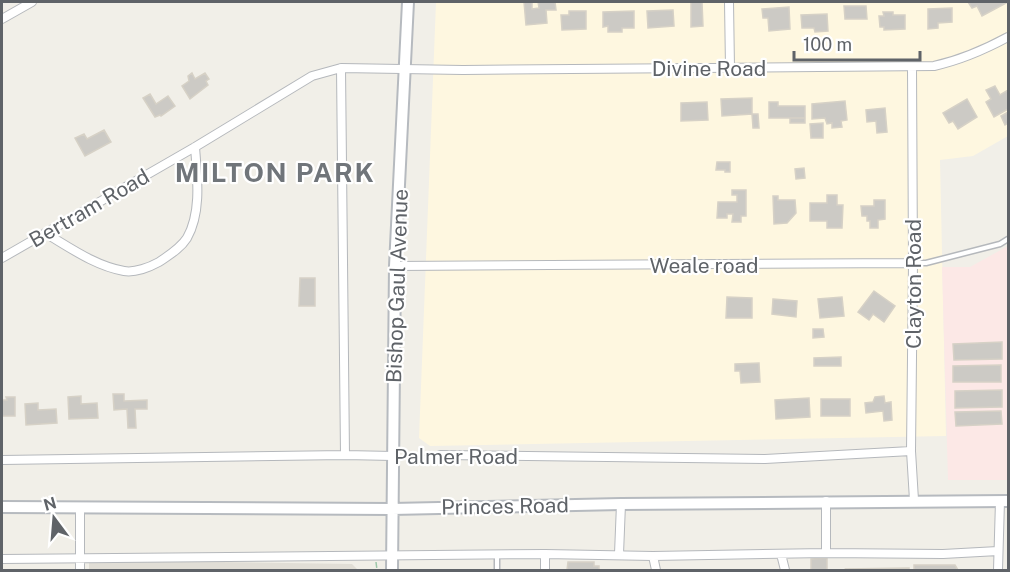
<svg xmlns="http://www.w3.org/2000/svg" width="1010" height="572" viewBox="0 0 1010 572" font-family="'Public Sans',sans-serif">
<rect width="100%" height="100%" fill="#f1efe8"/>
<path fill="#fef7e0" d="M436,2H1008V136L973,156L940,160L946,436L430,446L419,438Z"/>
<path fill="#e1ded6" d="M89,560L352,564L358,570H89Z"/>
<path fill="#fce8e6" d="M1008,246V480H948L942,267H970Z"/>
<path fill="#cccac5" stroke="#d6d1c6" stroke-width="1.5" d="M524,2H532V9L539,8L538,2H555L556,10H546L547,23L526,25Z
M691,2H702L703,26L691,27Z
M968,2H1005L1006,3L982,16L977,6L972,8Z
M844,6H866L867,19H845Z
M789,7L790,29L769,31L768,18H763L762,9Z
M952,8V22L938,23V28L928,29V9Z
M673,10L674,26L648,28L647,11Z
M569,11H586V29L562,30L561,15H569Z
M634,11V28H622V32H608V26L603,27V12Z
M883,12H893V15H905V29L884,30V27H880L879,16H884Z
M827,14L828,31L815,32L814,28H802L801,15Z
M192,73L195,79L205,73L209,79L206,81L208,85L190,99L182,86L189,81L188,76Z
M995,86L1000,95L1008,90V109L994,117L986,102L991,99L986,90Z
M150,94L156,104L168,96L175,106L161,116L160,115L155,117L143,98Z
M752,98V114L722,116L721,99Z
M967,99L977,117L958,129L953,121L949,123L943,113Z
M845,101L847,120L841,121L842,127L832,128V123L827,124L825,118L812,119V104Z
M707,102L708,120L681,121V103Z
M769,102H778V106H805V118H769Z
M885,108L887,132L877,133L876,121L867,122L866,110Z
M1008,112V123L1005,125L1001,116Z
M752,114H758L759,128H753Z
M790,118H805V123H790Z
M823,123V138H811L810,124Z
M104,130L111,142L85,156L75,138L84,134L87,139Z
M717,162H730V172H725V170H716Z
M804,168L805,178L796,179L795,169Z
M732,190H746V216H741V222H732L733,214H727V218H717L718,202H737V195H732Z
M827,195H837V205H843L842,228H827V221H810V203H827Z
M773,196H778V200H795L796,213L787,223L774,224Z
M874,200H885V219L878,220V228H870V221H867V216H862L861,206H874Z
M300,278H315V306H299Z
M874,291L895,306L884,322L873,314L869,320L858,312Z
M727,297L752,298V318H726Z
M842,297L844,316L820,318L818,299Z
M773,299L797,301L796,317L772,314Z
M813,329H823L824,337L813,338Z
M1002,342V359L954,360L953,344Z
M841,357V366H814V358Z
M759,363L760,382L741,383L740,371H735V364Z
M1001,365V382H953V366Z
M1002,390V407L955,408V391Z
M113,394H124V401L147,400V409H135L136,428H128L127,409L114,410Z
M81,396V404L97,403L98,418L69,419L68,397Z
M884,396L885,403L891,402L892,420L884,421L883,411L866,413L865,403L873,402L875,397Z
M6,397H15V416H2V400H7Z
M809,398L810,417L776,419L775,400Z
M821,399H850V416H821Z
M38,403V410L56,409L57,423L26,425L25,404Z
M1001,411L1002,424L956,426L955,412Z
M827,558V570H811V559Z
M568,562H594V566H599V570H567Z
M914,565H955L958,570H914Z
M909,568V570H847L846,569Z"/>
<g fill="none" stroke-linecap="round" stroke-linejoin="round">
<defs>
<path id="service" d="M914,263H926L1000,244L1008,239
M497,556V570"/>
<path id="minor" d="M729,2L730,68
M2,19L32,2
M912,67L913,263L911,451L914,500
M341,68L345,455
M45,233C69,247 95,266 124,271C135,273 150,267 159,262C169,255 180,249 187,238C202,212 197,175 195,147
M2,258L195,147L312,76L341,68L463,70L934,66C961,60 984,50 1008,37
M395,266L913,263
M440,455L765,459L911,451
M2,460L345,455L393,456
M80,507V570
M826,553V501
M545,554V570
M619,554L621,504
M781,554L785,570
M653,556L656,570
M2,559L545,554L653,556L826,553L943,554L998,551
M998,570L1000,501"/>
<path id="secondary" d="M2,507L392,509L621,504L1008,501
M392,570L395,266L408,2"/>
</defs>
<use href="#service" stroke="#b5b8bc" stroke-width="7"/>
<use href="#minor" stroke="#b5b8bc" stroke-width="10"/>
<use href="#secondary" stroke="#b6babf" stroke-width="14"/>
<path stroke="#9cc7a9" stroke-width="1.5" stroke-dasharray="6 3" stroke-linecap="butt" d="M403,456L431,455
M376,562L377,570"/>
<use href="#service" stroke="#fff" stroke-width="4"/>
<use href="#minor" stroke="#fff" stroke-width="8"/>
<use href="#secondary" stroke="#fff" stroke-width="10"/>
</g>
<g text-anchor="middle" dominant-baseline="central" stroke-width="4.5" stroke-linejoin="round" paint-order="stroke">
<g font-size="21" fill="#5f6368" stroke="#fff">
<text x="709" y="68">Divine Road</text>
<text transform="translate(89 208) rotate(-30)">Bertram Road</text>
<text x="704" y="265">Weale road</text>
<text transform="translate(913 284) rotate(-90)">Clayton Road</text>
<text transform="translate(397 286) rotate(-88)">Bishop Gaul Avenue</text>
<text x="456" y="456">Palmer Road</text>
<text transform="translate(505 506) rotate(-1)">Princes Road</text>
</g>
<g font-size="27" font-weight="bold" letter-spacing="1.5" fill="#70757a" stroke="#fff">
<text x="275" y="172">MILTON PARK</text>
</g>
</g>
<rect width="1010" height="572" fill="none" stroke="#5f6368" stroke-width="6"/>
<g transform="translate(54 518) rotate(344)" stroke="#ffffff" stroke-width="4.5" paint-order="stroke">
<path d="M0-4.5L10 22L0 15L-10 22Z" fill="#5f6368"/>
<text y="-9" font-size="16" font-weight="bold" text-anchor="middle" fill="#5f6368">N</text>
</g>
<path d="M794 51v9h126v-9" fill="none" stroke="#5f6368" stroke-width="3"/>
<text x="803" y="51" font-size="18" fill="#5f6368" stroke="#ffffff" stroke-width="4.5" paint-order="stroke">100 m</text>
</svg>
